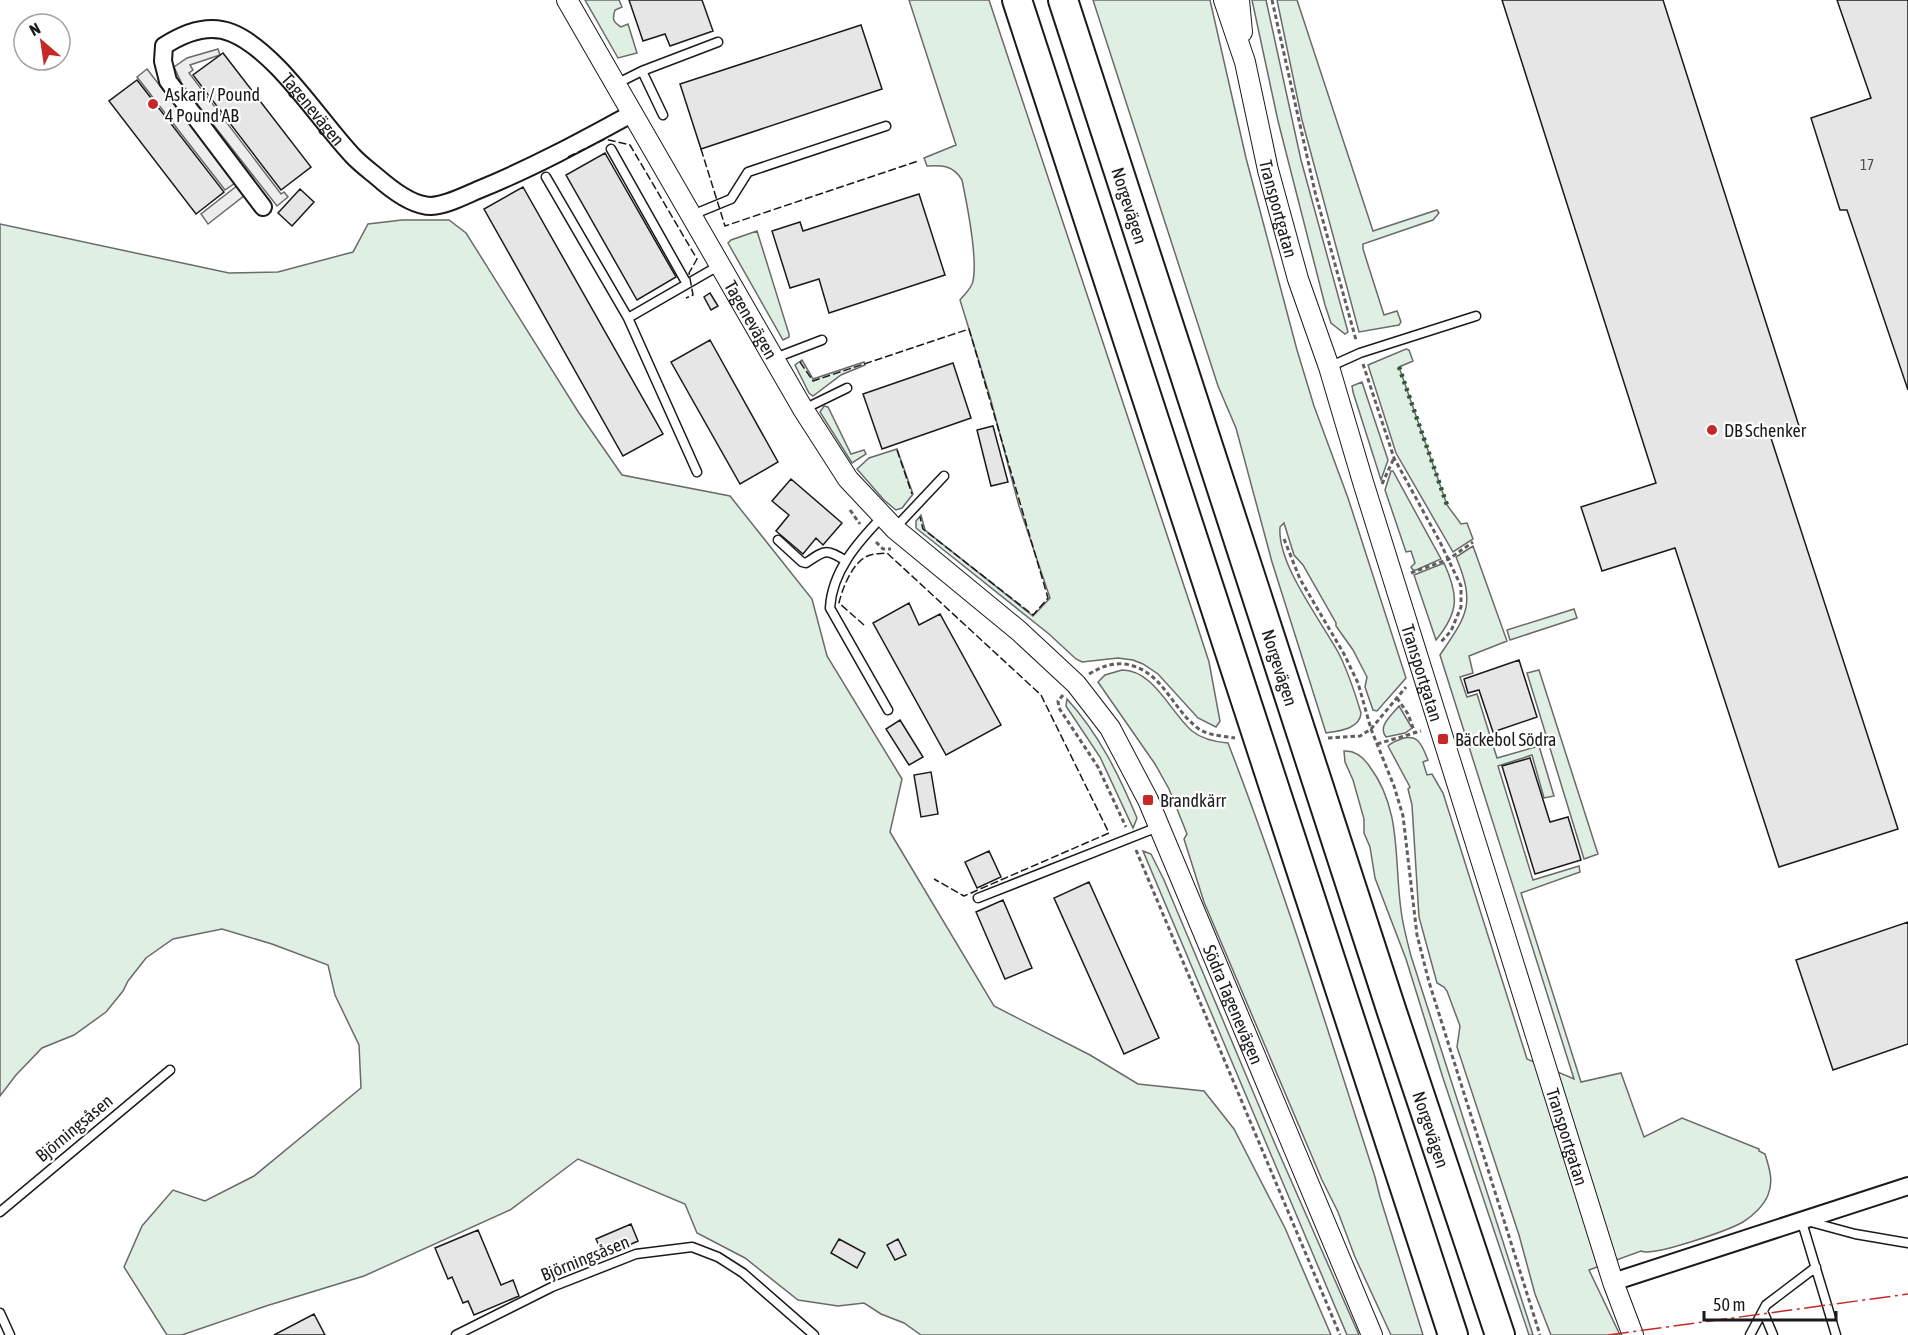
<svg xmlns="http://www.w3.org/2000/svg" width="1908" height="1335" viewBox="0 0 1908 1335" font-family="'Asap Condensed',sans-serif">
<rect width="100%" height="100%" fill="#fff"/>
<path fill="#e0efe3" stroke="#6a6a6a" stroke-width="1.5" d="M585,0H619L622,7L615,10C612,19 613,22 621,27L628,24L637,53L618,58Z
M909,0H989L1195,619L1209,662L1220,721L1216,727L1198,718L1158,674L1143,664L1133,660L1118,658L1082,662L1076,659L1049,634L916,528V521L921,515L925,530L1033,616L1050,598L1019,506L990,397L960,300C964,295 972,288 973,281C978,258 967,204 962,180C953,165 942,165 927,166L924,158L956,145Z
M1093,0H1210L1246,158L1297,350L1314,406L1348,498L1406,678L1377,711L1373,710L1365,687L1367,677L1353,650L1336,626V623L1303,565L1294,555L1284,523L1280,527C1277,564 1320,619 1338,652C1348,671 1355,693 1361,713C1360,729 1339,731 1326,733L1272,562L1236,428L1218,386Z
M1252,0H1266L1301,160L1348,332L1345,334L1331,323L1325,305L1278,121Z
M1277,0H1297L1373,231L1437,210L1439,213L1433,220L1363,244V249L1384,315L1397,311L1401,322L1399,325L1359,332L1302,120Z
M402,220H449L466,233L579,413L622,475L730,496L812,599L827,656L902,779L890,832L994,1006L1090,1055L1138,1084L1204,1091L1234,1129L1285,1228L1331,1335H921L904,1323L881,1314L864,1303L838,1306L798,1300L745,1258L697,1233L685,1204L578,1159L510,1210L364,1276L266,1306L182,1335H167L124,1267L142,1226L173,1190L205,1201L254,1176L361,1088L359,1045L335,995L328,965L272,944L222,929L173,939L146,958L128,981L123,991L106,1012L74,1035L42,1048L16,1075L0,1096V224L229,273L278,272L353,252L368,224Z
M757,231L789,334V337L783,340L728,243L731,240Z
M1406,349L1409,350L1413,361L1399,367L1447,505L1461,524L1467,523L1473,539L1453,552L1396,453L1368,365Z
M802,360L813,379L864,362L865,365L841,375L813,396L809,393L795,365Z
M1362,382L1388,460L1381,480L1353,392L1352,386Z
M824,406L828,407L851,454L864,450L866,454L852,463L820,412Z
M897,449L913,494L902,508L896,510L884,500L857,469L869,458Z
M1391,471H1393L1441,559L1416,570H1413L1411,567L1415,563L1411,551L1406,552L1385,490Z
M1473,546L1507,641L1469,656L1473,673L1460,677L1467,697L1477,694L1497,758L1539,746L1554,796L1544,798L1532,755L1498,766L1533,880L1579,866L1580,872L1521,893L1581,1082L1621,1073L1644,1137L1682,1118L1759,1149V1151L1765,1154C1769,1167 1774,1181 1768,1195C1764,1205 1753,1216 1743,1222C1729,1230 1653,1257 1641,1251L1589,1270L1620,1335H1551L1535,1294L1519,1235L1457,1047L1460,1026L1447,991L1444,987L1437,983L1419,917L1412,805L1408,789L1410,787L1388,746C1392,742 1396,741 1401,739C1419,733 1422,746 1428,760L1423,762L1427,775L1432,774L1443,793L1527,1059L1574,1079L1440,655C1467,615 1476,605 1456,557Z
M1444,563C1459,596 1459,612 1436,640L1414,575Z
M1574,609L1577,618L1510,640L1507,630Z
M1122,670C1154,670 1170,712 1192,731C1202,739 1215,742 1228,743C1283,885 1328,1031 1375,1177L1380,1197L1423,1335H1391L1355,1257L1338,1212L1322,1180L1204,902L1184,839L1187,834L1169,789L1155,764L1098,682L1105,675Z
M1539,670L1598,854L1584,859L1527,673Z
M1067,699C1099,734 1119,775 1137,818L1133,828L1100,757L1066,706Z
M1399,706L1412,728L1405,733L1386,737C1377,726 1392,715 1399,706Z
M1344,751C1356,750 1364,758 1370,767C1402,810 1394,861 1401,910C1403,926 1407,941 1411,956L1533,1335H1529L1518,1302L1443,1078L1406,959L1375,878L1370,847L1364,833V819L1353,780L1345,762Z
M1143,851L1151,854L1164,880L1275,1144L1359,1335H1347Z"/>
<path fill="#ededed" stroke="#6a6a6a" stroke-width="1.5" d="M218,49L220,55L190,65L193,70L189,73L281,194L284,192L288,197L277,206L183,86L174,67L187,58Z
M147,69L235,183L225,190L137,77Z
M238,185L245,195L208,224L201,214Z"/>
<path fill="#e6e6e6" stroke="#1a1a1a" stroke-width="1.5" d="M629,0H702L713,31L670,46L665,34L643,41Z
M1502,0H1663L1799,426L1770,435L1898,829L1779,867L1675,548L1602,571L1581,507L1656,483Z
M1837,0H1908V390L1847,210H1840L1811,118L1871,98Z
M861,25L882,89L701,149L680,84Z
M223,53L311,167L281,190L193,75Z
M137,80L224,192L196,214L109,101Z
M605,153L676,277L637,300L566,175Z
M523,187L663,434L623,456L484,209Z
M300,189L314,202L292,226L278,213Z
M919,194L945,275L829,313L819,279L790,288L772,231L800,222L803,231Z
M710,293L718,306L711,310L704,297Z
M710,340L778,462L740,484L671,362Z
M953,363L971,418L882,449L863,394Z
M993,426L1008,482L991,486L977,430Z
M791,479L842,523L823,545L816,538L803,554L776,531L789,515L772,501Z
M909,603L919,625L940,614L1001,725L946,755L873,623Z
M1519,660L1537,717L1493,732L1479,690L1468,693L1464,679Z
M900,720L923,757L909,765L886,729Z
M1530,758L1550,822L1568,817L1581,860L1535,874L1502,766Z
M931,772L938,814L921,817L914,775Z
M989,851L1001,877L977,888L965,862Z
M1089,882L1159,1038L1124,1054L1054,898Z
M1003,900L1032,968L1005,979L976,912Z
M1908,922V1044L1833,1070L1796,960Z
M631,1224L638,1241L604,1256L596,1239Z
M478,1230L501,1285L513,1280L519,1296L474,1315L468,1301L463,1303L452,1277L448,1279L435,1248Z
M839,1239L865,1253L857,1268L831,1253Z
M898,1239L906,1255L895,1260L887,1245Z
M314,1314L325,1335H274Z"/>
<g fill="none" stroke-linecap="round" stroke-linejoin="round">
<defs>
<path id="service" d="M642,71L718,42
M616,84L642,71L663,115
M611,149L687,284
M546,177L628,318L697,472
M692,215L731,199L748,172L886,126
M628,318L720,265
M775,358L822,340
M1329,367L1360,353L1476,316
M804,409L847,388
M882,517C858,542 832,571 830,608L888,710
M895,528L944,476
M778,540L802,562L806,563C825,550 826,548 846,561
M978,898L1158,827
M0,1212L170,1070
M1801,1219L1836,1335
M1807,1221L1855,1234L1908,1243
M1763,1311L1773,1335
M0,1313L10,1335
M456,1335L552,1287L636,1254L692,1247L718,1257L743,1273L814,1335
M1750,1335L1766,1305L1816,1267"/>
<g id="minor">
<path id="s1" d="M263,207L168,81L163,61L164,46C184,33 208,23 232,33C276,51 319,120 352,155C361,165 373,173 383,182C395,192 415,206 431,206C447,205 464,196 478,190C532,168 582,141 633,113"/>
<path d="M1613,1282L1908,1186"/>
</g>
<g id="tertiary">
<path id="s2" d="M567,0L803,409L848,479L895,529L1019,631L1076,684L1110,728L1148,800L1372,1335"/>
<path id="s3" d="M1224,0L1245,62L1268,170L1298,279L1329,367L1363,482L1613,1282L1633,1335"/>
<path d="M1239,0L1242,32"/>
</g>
<g id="motorway">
<path d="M1017,0L1453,1335"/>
<path id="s4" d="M1063,0L1392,1012L1500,1335"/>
</g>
</defs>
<use href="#service" stroke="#1a1a1a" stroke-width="11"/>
<use href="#minor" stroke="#1a1a1a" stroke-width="20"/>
<use href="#tertiary" stroke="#1a1a1a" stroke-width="22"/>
<use href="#motorway" stroke="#1a1a1a" stroke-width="32"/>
<path stroke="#5f5f5f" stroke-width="3" stroke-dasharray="4.5 3" stroke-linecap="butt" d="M1272,0L1315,192L1356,340
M1363,364L1394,458L1440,542L1461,586V607L1451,631L1440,643
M1382,484L1394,458
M850,510L860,524
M1284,539L1300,579L1344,654L1358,683L1371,729L1394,786L1403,816L1417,935L1429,982L1540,1335
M876,542L883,549H891
M1411,573L1449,559L1473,542
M1089,674C1101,667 1110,663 1124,664C1163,669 1171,709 1199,729C1210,736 1223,736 1235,738
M1063,695L1058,701L1059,708L1098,767L1126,827
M1397,698L1408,714L1415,733
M1328,738L1360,736L1371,729L1406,687
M1377,744L1421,731
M1136,850L1340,1335"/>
<use href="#service" stroke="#fff" stroke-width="8"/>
<use href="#minor" stroke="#fff" stroke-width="16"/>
<use href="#tertiary" stroke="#fff" stroke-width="20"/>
<use href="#motorway" stroke="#fff" stroke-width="28"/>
<path stroke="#2b5a34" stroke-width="4.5" stroke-dasharray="3 4.5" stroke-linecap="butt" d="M1399,367L1447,505"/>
<path stroke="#1a1a1a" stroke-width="1.5" stroke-dasharray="8 3" stroke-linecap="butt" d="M701,149L725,226L918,161
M568,157L605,139L630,145L697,259L689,273L693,295L686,298
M800,362L813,381L969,329L1048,598L1033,615L923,529L920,517
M897,450L912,494
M864,625L839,603C842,589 852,565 864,558C871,553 879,554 887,553L1041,695L1109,833L964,896L934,879"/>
<path stroke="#c62828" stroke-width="1.5" stroke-dasharray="21 4.5 3 4.5" stroke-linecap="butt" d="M1608,1335L1908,1294"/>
</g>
<g fill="#c62828" stroke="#fff" stroke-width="2">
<circle cx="153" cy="104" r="6"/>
<circle cx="1712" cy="430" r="6"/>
<rect x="1437" y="733" width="12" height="12" rx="3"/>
<rect x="1142" y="794" width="12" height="12" rx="3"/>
</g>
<g text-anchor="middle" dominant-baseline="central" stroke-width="4.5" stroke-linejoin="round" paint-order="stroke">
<g font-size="15" fill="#4d4d4d">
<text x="1867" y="164">17</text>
</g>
<g font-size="18" fill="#1a1a1a" stroke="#fff" text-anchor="start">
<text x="165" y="94">Askari / Pound<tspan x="165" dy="21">4 Pound AB</tspan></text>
<text x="1724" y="430">DB Schenker</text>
<text x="1455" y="739">Bäckebol Södra</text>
<text x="1160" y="800">Brandkärr</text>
</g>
<g font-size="18" fill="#1a1a1a" stroke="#fff">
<text stroke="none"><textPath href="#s1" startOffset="378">Tagenevägen</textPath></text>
<text stroke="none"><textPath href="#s4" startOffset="216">Norgevägen</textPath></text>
<text stroke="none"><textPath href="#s3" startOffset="216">Transportgatan</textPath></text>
<text stroke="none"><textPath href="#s2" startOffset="369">Tagenevägen</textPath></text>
<text stroke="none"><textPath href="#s4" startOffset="702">Norgevägen</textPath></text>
<text stroke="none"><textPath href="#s3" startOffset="702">Transportgatan</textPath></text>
<text stroke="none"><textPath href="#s2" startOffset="1221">Södra Tagenevägen</textPath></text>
<text transform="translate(74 1128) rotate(-40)">Björningsåsen</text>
<text stroke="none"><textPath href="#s4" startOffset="1188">Norgevägen</textPath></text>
<text stroke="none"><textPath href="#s3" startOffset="1188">Transportgatan</textPath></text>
<text transform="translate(585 1258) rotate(-22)">Björningsåsen</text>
</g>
</g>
<g transform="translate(42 42) rotate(331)"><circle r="28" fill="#ffffff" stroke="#a3a3a3" stroke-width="1.5"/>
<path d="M0-4.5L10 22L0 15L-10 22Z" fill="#c62828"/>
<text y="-9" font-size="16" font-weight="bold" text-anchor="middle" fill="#1a1a1a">N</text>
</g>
<path d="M1704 1311v9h132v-9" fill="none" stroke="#1a1a1a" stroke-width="3"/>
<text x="1713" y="1311" font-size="18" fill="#1a1a1a" stroke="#ffffff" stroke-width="4.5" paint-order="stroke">50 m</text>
</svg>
